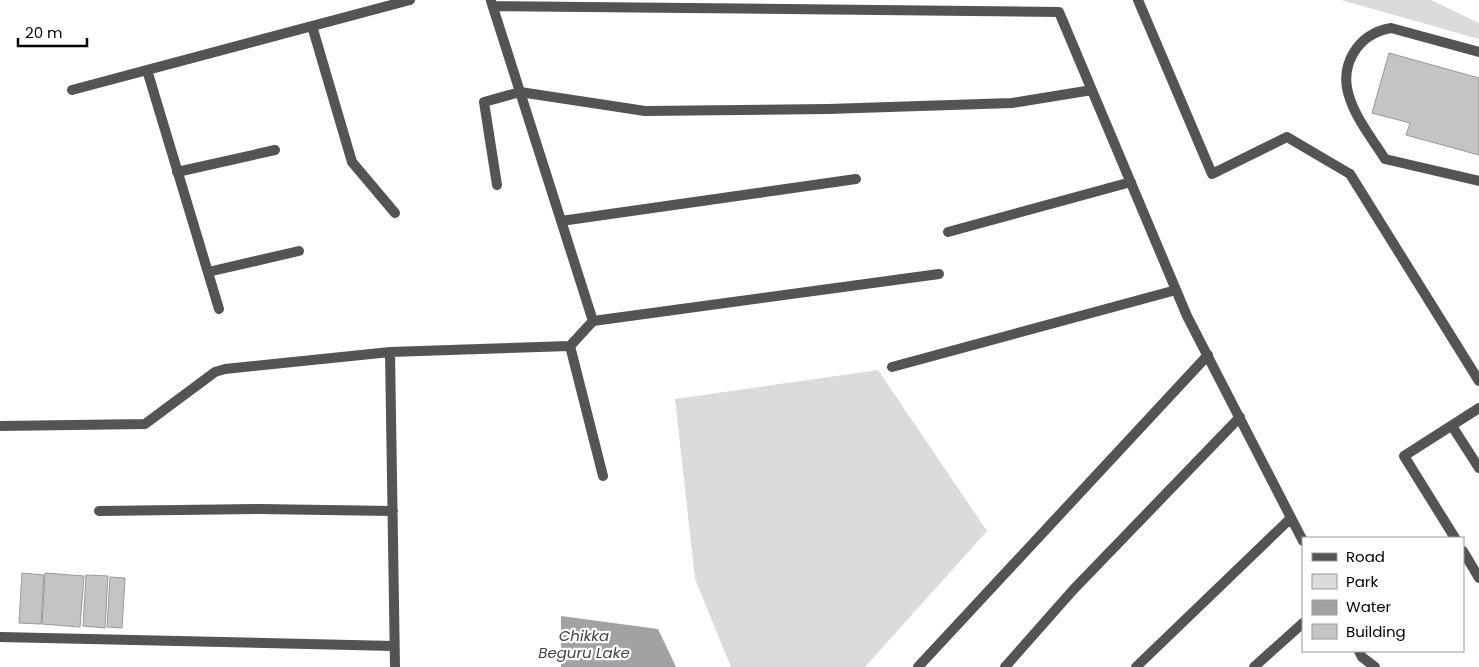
<svg xmlns="http://www.w3.org/2000/svg" width="1479" height="667" viewBox="0 0 1479 667" font-family="Poppins,sans-serif">
<rect width="100%" height="100%" fill="#fff"/>
<path fill="#dbdbdb" d="M1341,0H1431L1479,23V39Z
M878,370L987,531L865,667H731L695,579L675,399Z"/>
<path fill="#a2a2a2" d="M561,616L658,629L676,667H561Z"/>
<path fill="#c4c4c4" stroke="#989898" d="M1389,53L1479,78V155L1406,135L1410,123L1372,113Z
M22,573L44,575L41,624L19,623Z
M45,573L84,576L80,627L42,624Z
M86,575L108,576L105,628L83,626Z
M110,577L125,578L122,628L107,627Z"/>
<g fill="none" stroke-linecap="round" stroke-linejoin="round">
<path stroke="#545454" stroke-width="10" d="M1138,0L1212,174L1287,137L1350,174
M1452,426L1479,468
M1455,538L1404,456L1479,408
M1463,551L1479,578"/>
<path stroke="#545454" stroke-width="10" d="M493,6L1059,12L1187,316L1303,541
M312,26L352,162L395,213
M1479,52L1391,28C1357,34 1338,66 1350,99C1357,120 1373,140 1385,159L1479,181
M147,70L219,309
M72,90L410,0
M177,172L275,150
M1350,174L1479,381
M497,185L484,102L520,92L645,111L828,109L1012,103L1092,90
M561,221L856,179
M948,232L1131,182
M208,272L299,251
M593,321L939,274
M570,346L603,476
M390,352L395,667
M892,367L1176,290
M0,426L145,424L215,372L225,369L390,352L570,346L593,321L491,1
M99,511L259,509L393,511
M0,637L394,646
M1359,651L1362,657L1375,667
M918,667L1208,355
M1005,667L1073,590L1240,417
M1136,667L1291,518
M1254,667L1303,623"/>
</g>
<g text-anchor="middle" dominant-baseline="central" stroke-width="4.5" stroke-linejoin="round" paint-order="stroke">
<g font-size="15" font-style="italic" fill="#434343" stroke="#fff">
<text x="584" y="635">Chikka<tspan x="584" dy="17">Beguru Lake</tspan></text>
</g>
</g>
<rect x="1302" y="537" width="162" height="115" fill="#ffffff" stroke="#999999"/>
<rect x="1312" y="553" width="25" height="8" fill="#545454" stroke="#999999"/>
<text x="1346" y="562" font-size="15" fill="#000000">Road</text>
<rect x="1312" y="574" width="25" height="15" fill="#dbdbdb" stroke="#999999"/>
<text x="1346" y="587" font-size="15" fill="#000000">Park</text>
<rect x="1312" y="600" width="25" height="15" fill="#a2a2a2" stroke="#999999"/>
<text x="1346" y="612" font-size="15" fill="#000000">Water</text>
<rect x="1312" y="624" width="25" height="15" fill="#c4c4c4" stroke="#999999"/>
<text x="1346" y="637" font-size="15" fill="#000000">Building</text>
<path d="M18 38v8h69v-8" fill="none" stroke="#000000" stroke-width="2.5"/>
<text x="25" y="38" font-size="15" fill="#000000" stroke="#ffffff" stroke-width="4" paint-order="stroke">20 m</text>
</svg>
